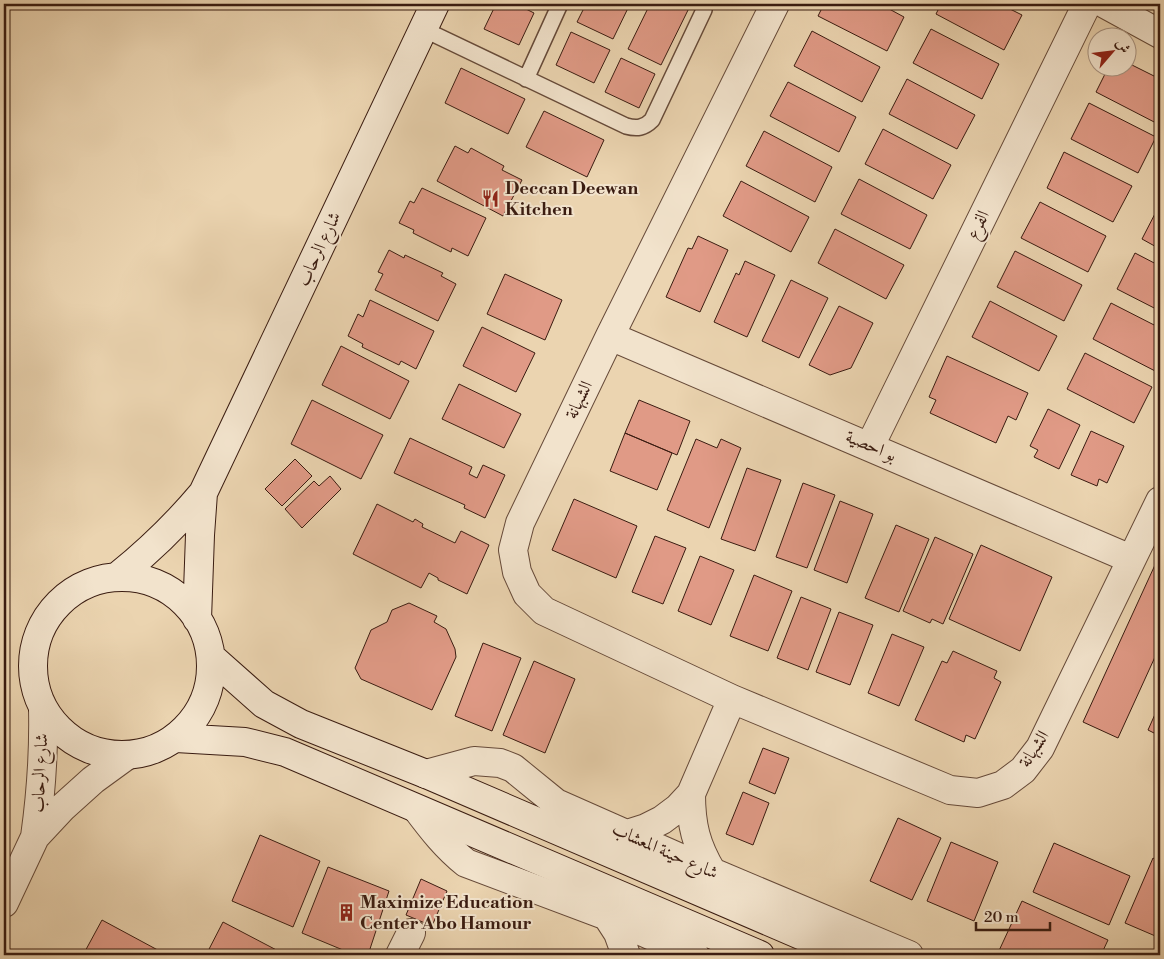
<svg xmlns="http://www.w3.org/2000/svg" width="1164" height="959" viewBox="0 0 1164 959" font-family="'Libre Bodoni',Amiri,serif">
<rect width="100%" height="100%" fill="#ebd4b0"/>
<filter id="stains"><feTurbulence type="fractalNoise" baseFrequency=".004" numOctaves="4"/><feColorMatrix values="0 0 0 0 .2 0 0 0 0 .09 0 0 0 0 .02 0 0 0 .5 -.17"/></filter>
<radialGradient id="worn" r=".72"><stop offset=".6" stop-color="#630" stop-opacity="0"/><stop offset="1" stop-color="#630" stop-opacity=".3"/></radialGradient>
<path fill="#e09a86" stroke="#3a1c11" d="M496,4H516L534,13L519,45L484,29Z
M586,4H630L613,39L577,22Z
M650,4H691L661,65L628,49Z
M824,4H880L904,17L887,51L818,16Z
M941,4H1000L1022,15L1004,50L936,14Z
M931,29L999,64L982,99L913,63Z
M812,31L880,67L862,102L794,66Z
M571,32L610,50L594,83L556,65Z
M621,58L655,74L639,108L605,92Z
M1126,62L1160,79V125L1096,92L1108,68H1126Z
M461,68L525,99L508,134L445,103Z
M907,79L975,115L957,149L889,114Z
M788,82L856,117L839,152L770,116Z
M1089,103L1156,137L1138,173L1071,139Z
M544,111L604,140L587,177L526,147Z
M883,129L951,165L933,199L865,164Z
M764,131L832,167L815,202L746,166Z
M455,146L468,153L471,148L504,166L502,170L522,180L503,216L437,181Z
M1064,152L1132,186L1113,222L1047,188Z
M859,179L927,215L910,249L841,214Z
M741,181L809,217L791,252L723,216Z
M422,188L486,218L468,256L452,248L451,252L413,233L414,230L399,223L410,201L414,203Z
M1040,202L1106,236L1088,272L1021,238Z
M1160,204V249L1142,239Z
M835,229L904,265L886,299L818,263Z
M698,236L728,250L700,312L666,297L688,248L692,249Z
M389,250L404,258L405,255L443,273L441,276L456,284L438,321L375,290L383,274L378,272Z
M1015,251L1082,285L1064,321L997,287Z
M1135,253L1160,266V311L1117,289Z
M745,261L775,275L747,337L714,322L736,273L739,275Z
M505,274L562,300L545,340L487,314Z
M791,280L828,298L799,358L762,341Z
M370,300L434,331L416,369L401,361L399,365L362,347L363,344L348,336L358,314L363,317Z
M990,301L1057,336L1039,371L972,337Z
M1111,303L1160,328L1159,373L1093,339Z
M839,306L873,323L851,368L830,375L809,365Z
M482,327L535,353L516,392L463,366Z
M341,346L409,381L390,419L322,385Z
M1085,353L1152,387L1134,423L1067,389Z
M947,356L1028,393L1016,420L1008,416L996,443L930,413L936,400L929,397Z
M459,384L521,414L504,448L442,419Z
M312,400L383,435L361,479L291,444Z
M639,400L690,421L677,455L625,433Z
M1048,409L1080,425L1059,469L1034,457L1038,450L1030,446Z
M1091,431L1124,446L1107,483L1099,479L1097,486L1071,475Z
M625,433L672,453L657,490L610,471Z
M410,438L472,467L469,474L477,478L483,465L505,475L485,518L464,508L465,505L394,473Z
M696,439L717,448L721,439L741,448L709,528L667,510Z
M295,459L312,476L282,506L265,489Z
M747,468L781,480L755,551L721,539Z
M330,476L341,489L302,528L285,509L314,481L319,486Z
M803,483L835,495L807,568L776,557Z
M574,499L637,526L616,578L552,550Z
M840,501L873,514L847,583L814,570Z
M377,504L413,522L415,519L423,524L422,527L455,543L461,531L489,545L467,594L438,580V578L429,573L421,588L353,554Z
M896,525L929,539L899,612L865,598Z
M655,536L686,548L663,604L632,592Z
M935,537L973,554L943,624L932,619L930,623L903,611Z
M981,545L1052,577L1020,651L949,619Z
M1160,554V646L1118,738L1083,722Z
M700,556L734,570L711,625L678,611Z
M754,575L792,591L768,651L730,636Z
M801,597L831,609L808,670L777,658Z
M409,603L437,616L434,622L446,629L455,649L456,657L432,710L361,679L355,668L371,630L387,622L392,610Z
M839,612L873,625L850,685L816,672Z
M892,634L924,647L899,706L868,693Z
M483,643L521,658L492,731L455,716Z
M953,651L997,671L994,678L1001,682L975,739L966,735L964,742L915,720L942,661L947,663Z
M534,661L575,679L545,753L503,735Z
M1160,703V736L1148,730Z
M763,748L789,758L775,794L749,783Z
M743,792L769,803L753,845L726,834Z
M898,818L941,838L912,900L870,881Z
M260,835L320,861L293,927L232,901Z
M951,842L998,862L974,921L927,901Z
M1054,843L1130,876L1109,925L1033,892Z
M1153,858L1160,862V938L1125,923Z
M328,867L389,891L368,955H355L302,933Z
M421,879L447,891L432,926L406,915Z
M1022,901L1108,940L1101,955H997Z
M102,920L167,955H83Z
M223,922L286,955H206Z"/>
<g fill="none" stroke-linecap="round" stroke-linejoin="round">
<defs>
<path id="lane" d="M423,29L626,126C637,129 644,128 652,120L704,10
M526,79L560,4"/>
<path id="street" d="M775,4L610,336L520,523L513,550L517,572L527,594L544,611L732,699L950,790L978,793L1003,785L1023,770L1040,748L1160,501
M1105,4L1160,34
M610,336L1131,559
M870,446L1087,4
M426,774L474,761L500,763L513,768L556,803L712,872L909,955
M691,794C691,825 696,845 712,872
M417,809C432,829 446,847 466,863L607,916L695,955
M627,834L646,828L662,820L678,808L691,794L732,699
M35,837C41,794 44,753 43,709
M4,903L35,837L63,807L93,780L126,756
M607,916L618,933L626,955
M400,955L411,933"/>
<path id="secondary" d="M118,576C149,551 177,524 203,493L435,4
M33 666a89 89 0 1 1 178 0a89 89 0 1 1-178 0Z
M197,619L200,535L203,493
M211,657L264,704L301,724L426,774L847,955
M176,738L245,742L285,752L760,955"/>
</defs>
<use href="#lane" stroke="#664a39" stroke-width="18"/>
<use href="#street" stroke="#664a39" stroke-width="30"/>
<use href="#secondary" stroke="#3a1c11" stroke-width="30"/>
<use href="#lane" stroke="#f2e3cc" stroke-width="15"/>
<use href="#street" stroke="#f2e3cc" stroke-width="28"/>
<use href="#secondary" stroke="#f2e3cc" stroke-width="28"/>
</g>
<defs>
<symbol id="restaurant-bare" viewBox="-9 -9 18 18"><path d="M-5-6h1v4h1v-4h1v4h1v-4h1v5L-1.5 .5V6h-2V.5L-5-1ZM5-6V6H3V1.5H1.5Q1.5-4 5-6Z" fill="#8f2418" stroke="#f2e3cc" stroke-width="2.5" paint-order="stroke"/></symbol>
<symbol id="building-bare" viewBox="-9 -9 18 18"><path d="M-4-6H4V6H1V3H-1V6H-4ZM-2.5-4.3h1.7v1.8h-1.7ZM.8-4.3h1.7v1.8H.8ZM-2.5-1h1.7V.8h-1.7ZM.8-1h1.7V.8H.8Z" fill="#8f2418" stroke="#f2e3cc" stroke-width="2.5" paint-order="stroke"/></symbol>
</defs>
<g fill-rule="evenodd">
<use href="#restaurant-bare" x="478" y="186" width="25" height="25"/>
<use href="#building-bare" x="334" y="900" width="25" height="25"/>
</g>
<g text-anchor="middle" dominant-baseline="central" stroke-width="4" stroke-linejoin="round" paint-order="stroke">
<g font-size="18" font-weight="bold" fill="#3a1c11" stroke="#f2e3cc" text-anchor="start">
<text x="505" y="188">Deccan Deewan<tspan x="505" dy="21">Kitchen</tspan></text>
<text x="360" y="902">Maximize Education<tspan x="360" dy="21">Center Abo Hamour</tspan></text>
</g>
<g font-size="18" fill="#3a1c11" stroke="#f2e3cc">
<text transform="translate(978 225) rotate(-64)">الفرع</text>
<text transform="translate(319 249) rotate(-65)">شارع الرحاب</text>
<text transform="translate(579 400) rotate(-64)">الشبهانة</text>
<text transform="translate(871 446) rotate(23)">بو احصية</text>
<text transform="translate(1034 749) rotate(-57)">الشبهانة</text>
<text transform="translate(40 773) rotate(-87)">شارع الرحاب</text>
<text transform="translate(665 851) rotate(24)">شارع حينة المعشاب</text>
</g>
</g>
<rect width="1164" height="959" fill="none" stroke="#ebd4b0" stroke-width="20"/>
<rect x="5" y="5" width="1154" height="949" fill="none" stroke="#3a1c11" stroke-width="2.5"/>
<rect x="10" y="10" width="1144" height="939" fill="none" stroke="#3a1c11"/>
<g transform="translate(1112 52) rotate(62)"><circle r="24" fill="#f2e3cc" stroke="#a89381"/>
<path d="M0-4L9 19L0 12L-9 19Z" fill="#8f2418"/>
<text y="-8" font-size="14" font-weight="bold" text-anchor="middle" fill="#3a1c11">ش</text>
</g>
<path d="M976 922v8h74v-8" fill="none" stroke="#3a1c11" stroke-width="2.5"/>
<text x="984" y="922" font-size="15" fill="#3a1c11" stroke="#f2e3cc" stroke-width="4" paint-order="stroke">20 m</text>
<rect width="100%" height="100%" filter="url(#stains)"/>
<rect width="100%" height="100%" fill="url(#worn)"/>
</svg>
